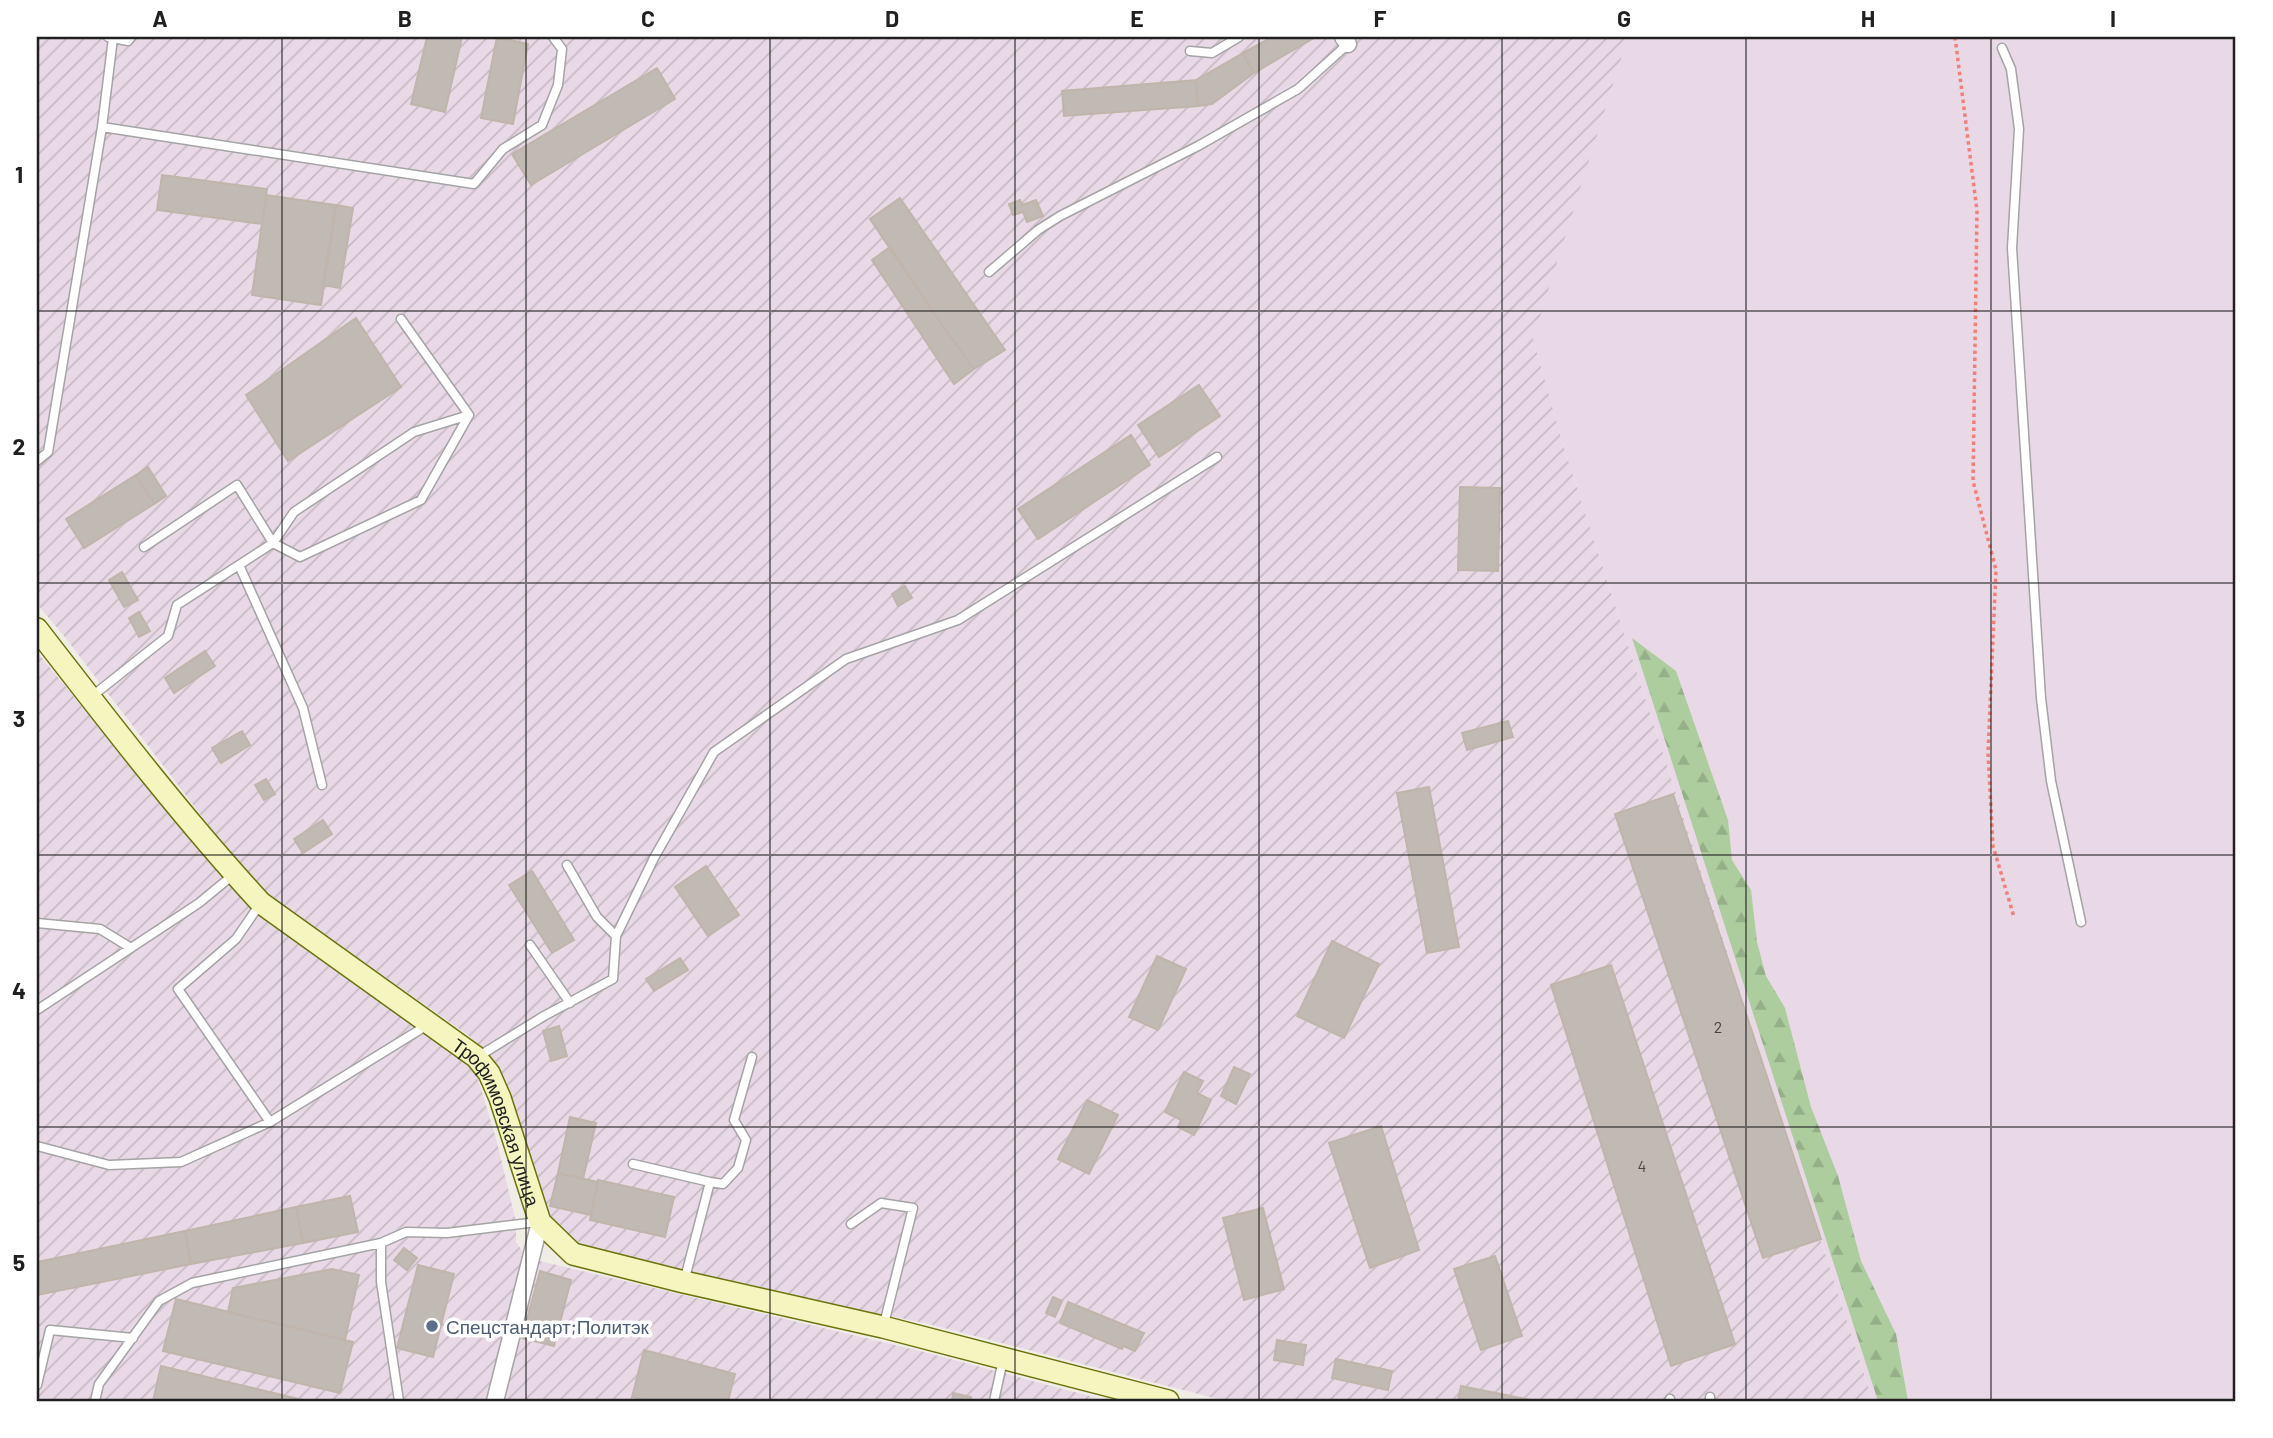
<svg xmlns="http://www.w3.org/2000/svg" width="2273" height="1438" viewBox="0 0 2273 1438" font-family="Barlow,sans-serif">
<defs>
<pattern id="industrial-furrows" width="10" height="10" patternUnits="userSpaceOnUse" patternTransform="scale(1.75)"><rect width="10" height="10" fill="#e9d9e6"/><path d="M-1 1l2-2M0 10L10 0M9 11l2-2" fill="none" stroke="#c8bac5"/></pattern>
<pattern id="forest-firs" width="22" height="20" patternUnits="userSpaceOnUse" patternTransform="scale(1.75)"><rect width="22" height="20" fill="#adcd9e"/><path d="M5 1l3.5 6h-7zM16 11l3.5 6h-7z" fill="#95b088"/></pattern>
</defs>
<rect width="100%" height="100%" fill="#f0ede7"/>
<path fill="url(#industrial-furrows)" d="M37,37H1628L1534,340L1562,441L1873,1401H1225L925,1323L573,1254L540,1222L518,1124L505,1082L494,1061L468,1035L268,895L217,836L64,636L37,604Z
M37,652L236,893L266,921L475,1069L497,1142L516,1222V1242L527,1258L920,1351L1108,1401H37Z"/>
<path fill="#e9d9e6" d="M1628,37H2236V1401H1873L1562,441L1533,339Z"/>
<path fill="url(#forest-firs)" d="M1632,638L1676,671L1728,820L1732,860L1751,890L1757,942L1766,976L1785,1008L1811,1107L1838,1176L1861,1261L1896,1334L1908,1401H1878Z"/>
<path fill="#c1b9b4" stroke="#c1b4aa" stroke-width="2" d="M427,37H462L445,112L411,104Z
M497,37L528,44L513,124L481,118Z
M1272,37H1310L1312,39L1254,73L1243,53Z
M1243,53L1254,73L1212,104L1198,106L1196,80Z
M657,68L675,99L531,185L512,154Z
M1196,80L1198,106L1064,116L1062,91Z
M162,175L267,189L262,224L157,210Z
M266,195L336,205L321,305L252,295Z
M900,198L1005,350L974,369L935,315L870,219Z
M1020,200L1022,205L1036,200L1043,216L1027,222L1023,212L1013,215L1009,204Z
M336,205L353,208L340,288L323,285Z
M890,247L935,315L974,369L954,384L872,260Z
M356,318L401,387L288,461L246,395Z
M1199,385L1220,416L1159,457L1138,425Z
M1131,435L1150,465L1038,539L1018,509Z
M148,467L166,496L154,504L136,475Z
M136,475L154,504L84,548L66,519Z
M1460,487L1500,488L1498,571L1458,570Z
M122,572L138,600L124,607L109,580Z
M905,586L912,598L898,606L892,594Z
M139,612L150,631L139,637L129,618Z
M205,651L215,666L174,693L165,678Z
M1508,721L1513,737L1467,750L1462,733Z
M242,731L250,745L221,763L212,748Z
M266,779L275,794L264,800L255,785Z
M1429,787L1459,947L1427,953L1397,793Z
M1673,794L1821,1239L1763,1258L1615,814Z
M323,820L332,834L303,853L294,839Z
M706,866L739,915L708,936L675,887Z
M532,871L574,940L552,953L509,885Z
M1332,941L1379,964L1344,1038L1297,1016Z
M1157,956L1186,969L1158,1030L1129,1017Z
M680,958L688,970L654,991L646,979Z
M1611,965L1735,1344L1671,1366L1551,985Z
M559,1026L567,1056L551,1061L543,1031Z
M1234,1067L1250,1074L1236,1104L1221,1096Z
M1184,1072L1203,1081L1197,1093L1211,1100L1194,1135L1178,1127L1181,1120L1165,1112Z
M1087,1100L1118,1115L1089,1174L1058,1159Z
M570,1117L596,1123L583,1179L558,1173Z
M1381,1126L1419,1250L1370,1268L1329,1143Z
M558,1173L598,1182L591,1215L550,1206Z
M598,1180L674,1197L665,1237L590,1220Z
M350,1196L358,1232L303,1243L296,1207Z
M296,1207L303,1243L191,1264L185,1231Z
M1263,1208L1284,1289L1244,1300L1223,1218Z
M185,1231L191,1264L37,1295V1262Z
M404,1248L417,1258L407,1270L394,1260Z
M1495,1256L1522,1336L1481,1350L1454,1269Z
M418,1265L454,1274L433,1357L397,1348Z
M332,1269L359,1275L345,1340L228,1312L233,1288Z
M540,1271L571,1280L554,1346L522,1338Z
M1053,1297L1062,1301L1055,1317L1046,1313Z
M176,1299L353,1342L340,1393L163,1351Z
M1068,1302L1144,1333L1135,1351L1123,1346L1122,1349L1060,1323Z
M1277,1340L1306,1345L1303,1365L1274,1360Z
M644,1350L735,1374L728,1401H649L632,1397Z
M1336,1359L1392,1371L1388,1390L1332,1378Z
M161,1366L307,1401H153Z
M1461,1386L1536,1401H1458Z
M953,1393L971,1397L970,1401H952Z"/>
<g fill="none" stroke-linecap="round" stroke-linejoin="round">
<defs>
<path id="lane" d="M108,37L128,41L131,37
M113,38L102,127L474,184L503,149L542,125L558,85L562,49L553,37
M2002,48L2011,69L2019,129L2012,248L2041,698L2051,781L2081,922
M1190,51L1212,53L1239,37
M989,272L1038,230L1060,216L1198,146L1298,89L1348,44
M37,461L48,452L102,127
M144,547L237,485L273,543L300,557L421,500L469,415L401,319
M239,565L303,708L322,785
M91,697L168,636L177,605L273,543L294,512L414,432L469,415
M567,865L597,917L616,936
M260,904L236,939L178,989L270,1122
M37,923L100,929L131,948
M530,945L570,1003
M37,1010L199,903L233,875
M479,1056L544,1016L613,979L616,936L654,858L714,752L846,659L958,620L1217,457
M37,1146L109,1165L181,1162L270,1122L429,1024
M633,1164L710,1182L684,1282
M710,1182L723,1184L738,1168L746,1140L734,1120L752,1057
M851,1224L881,1203L913,1208L884,1324
M37,1385L50,1330L133,1338
M95,1401L99,1384L159,1301L192,1283L381,1243
M399,1401L381,1282V1243L406,1232L447,1233L537,1222
M994,1401L1003,1360
M1669,1401L1670,1399
M1710,1401V1397"/>
<path id="street" d="M1343,37L1348,44
M495,1401L540,1222"/>
<g id="secondary">
<path id="s1" d="M37,629C109,722 181,816 261,903L476,1057L489,1073L500,1098L540,1222L573,1254L684,1282L883,1327L1168,1401"/>
</g>
</defs>
<use href="#lane" stroke="#a4a4a4" stroke-width="11"/>
<use href="#street" stroke="#a4a4a4" stroke-width="19"/>
<use href="#secondary" stroke="#6b730b" stroke-width="24"/>
<path stroke="#f37f76" stroke-width="3.5" stroke-dasharray="3.5 3.5" stroke-linecap="butt" d="M1955,37L1977,211L1973,481L1996,570L1988,753L1993,846L2014,917"/>
<use href="#lane" stroke="#fff" stroke-width="8"/>
<use href="#street" stroke="#fff" stroke-width="16"/>
<use href="#secondary" stroke="#f5f6bf" stroke-width="21"/>
</g>
<path fill="none" stroke="#202020" stroke-width="2" stroke-opacity="0.55" d="M282,37V1401M526,37V1401M770,37V1401M1015,37V1401M1259,37V1401M1502,37V1401M1746,37V1401M1991,37V1401M37,311H2236M37,583H2236M37,855H2236M37,1127H2236"/>
<circle fill="#5c6f8a" stroke="#fff" stroke-width="2.5" cx="432" cy="1326" r="7"/>
<g text-anchor="middle" dominant-baseline="central" stroke-width="7" stroke-linejoin="round" paint-order="stroke">
<g font-size="16" fill="#484645">
<text x="1718" y="1026">2</text>
<text x="1642" y="1165">4</text>
</g>
<g font-size="19" fill="#202020" stroke="#fff">
<text stroke="none"><textPath href="#s1" startOffset="686">Трофимовская улица</textPath></text>
</g>
<g font-size="19" fill="#4e5e75" stroke="#fff" text-anchor="start">
<text x="446" y="1326">Спецстандарт;Политэк</text>
</g>
</g>
<rect width="2273" height="1438" fill="none" stroke="#ffffff" stroke-width="77"/>
<rect x="38" y="38" width="2196" height="1362" fill="none" stroke="#202020" stroke-width="2.5"/>
<g font-size="23" text-anchor="middle" font-weight="bold" fill="#202020">
<text x="160" y="27">A</text>
<text x="405" y="27">B</text>
<text x="648" y="27">C</text>
<text x="892" y="27">D</text>
<text x="1137" y="27">E</text>
<text x="1380" y="27">F</text>
<text x="1624" y="27">G</text>
<text x="1868" y="27">H</text>
<text x="2113" y="27">I</text>
<text x="19" y="183">1</text>
<text x="19" y="455">2</text>
<text x="19" y="727">3</text>
<text x="19" y="999">4</text>
<text x="19" y="1271">5</text>
</g>
</svg>
